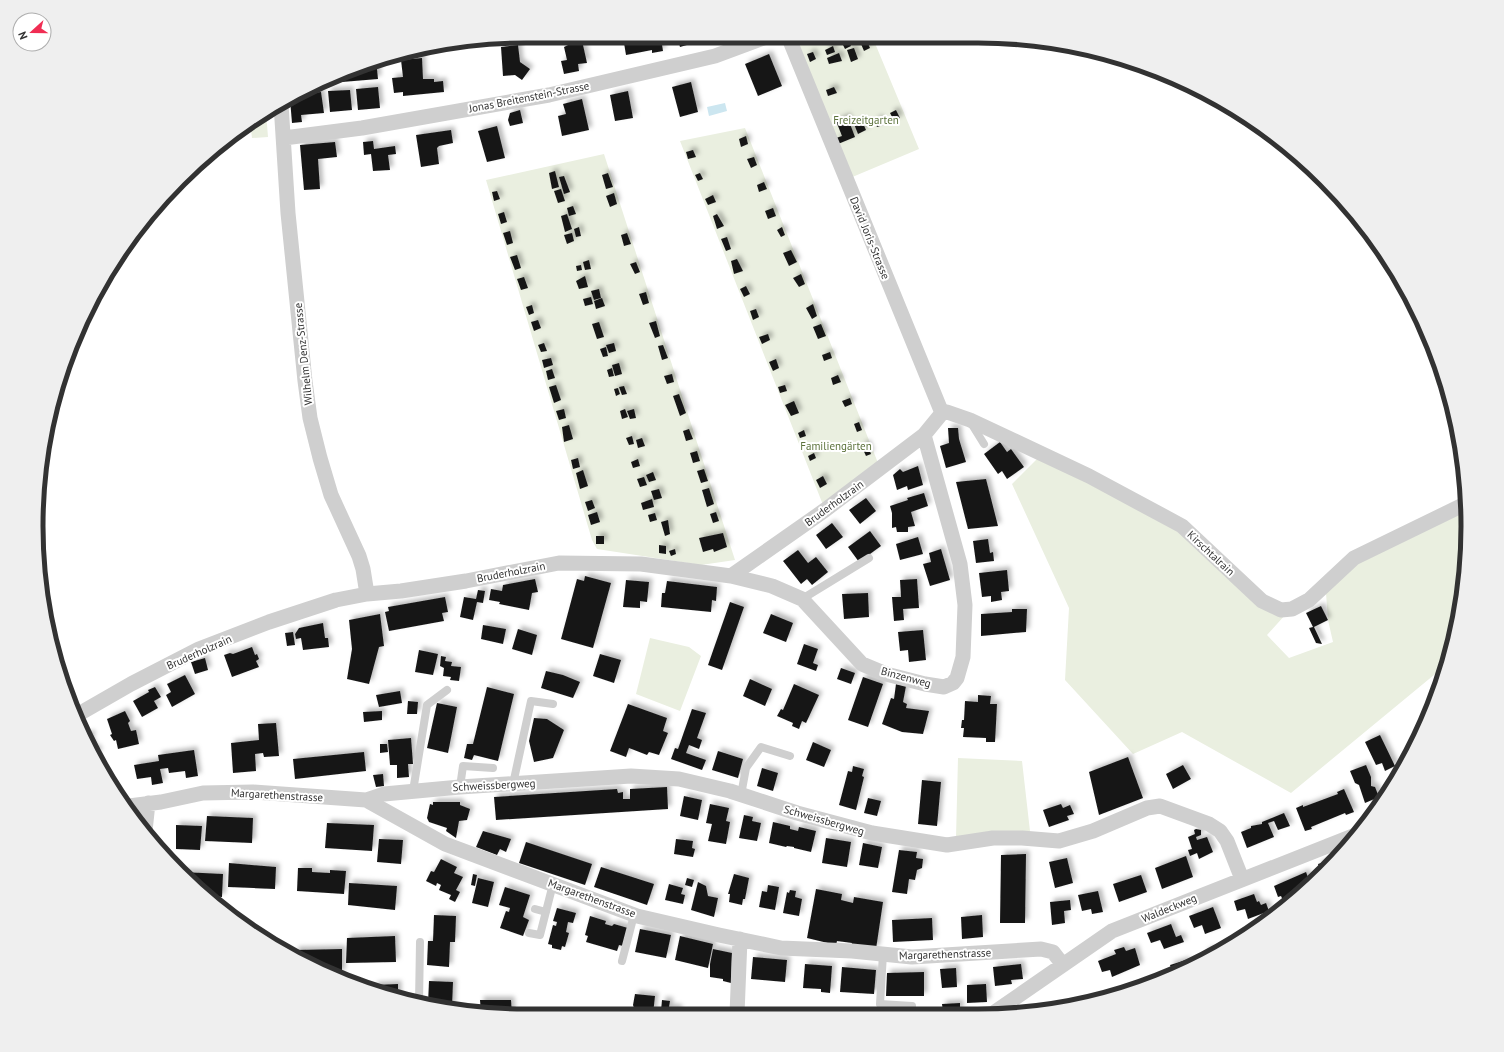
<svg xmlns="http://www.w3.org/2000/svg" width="1504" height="1052" viewBox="0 0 1504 1052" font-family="'PT Sans',sans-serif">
<defs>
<filter id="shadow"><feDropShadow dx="3.5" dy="-3.5" stdDeviation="2" flood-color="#0004"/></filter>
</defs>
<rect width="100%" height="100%" fill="#fff"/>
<path fill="#eaefe0" d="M793,36H872L919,149L850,178Z
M266,112L268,137L252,138L250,122Z
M745,128L880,468L825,510L680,141Z
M604,154L735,560L701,565L597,549L592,540L486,180Z
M1419,317L1442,368L1445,383L1437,385Z
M1038,458L1184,531L1286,614L1267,635L1289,658L1333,642L1328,620L1326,593L1368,552L1465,502L1467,558L1451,653L1445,668L1440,670L1291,793L1182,732L1133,754L1065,680L1069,608L1012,484Z
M650,638L689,647L701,656L680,711L636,694Z
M958,758L1022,761L1030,831L956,838Z"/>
<path fill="#cce6f0" d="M725,103L727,111L709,116L707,107Z"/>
<path fill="#191919" filter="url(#shadow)" d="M566,36H581L587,63L578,64L579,71L564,74L561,61L567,60L564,47L568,45Z
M629,36H645L646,42L661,38L663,51L652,53V50L626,55L623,37Z
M677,36H710L711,38L680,47Z
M849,40L851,46L845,49L842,43Z
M867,41L870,48L864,51L861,44Z
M518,45L520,62L530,69L522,80L515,75L503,76L501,47Z
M833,46L835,52L827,55L825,50Z
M854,48L858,59L851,62L847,50Z
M813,52L816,59L810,62L807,54Z
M839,53L842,61L829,64L827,58Z
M769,54L782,86L758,96L745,64Z
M422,58L423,79H434V82L443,81L444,92L403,96V92L394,93L392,78L403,77L401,60Z
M376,60L378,79L342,82L341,72Z
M334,76L335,83L318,84Z
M691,82L698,112L680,117L672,87Z
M378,87L380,108L358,110L356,89Z
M834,87L837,93L828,96L826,90Z
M350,90L352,110L330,112L328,91Z
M628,91L633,118L615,121L610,95Z
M321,92L324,113L301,115L302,122L292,123L290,99L299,94Z
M582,99L589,130L562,136L558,116L566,114L563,104Z
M520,110L523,123L510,126L508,120L510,113Z
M896,110L900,118L894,121L890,113Z
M847,116L855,137L838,144L836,138L842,136L836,121Z
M880,118L883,125L877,127L874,120Z
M862,121L866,130L858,134L854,124Z
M497,126L505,158L487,162L478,131Z
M451,130L453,143L439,146L437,148L439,164L421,167L416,135Z
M746,136L748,144L741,147L739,139Z
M373,141L374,149L395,146L396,154L388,155L390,170L373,171L371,154L364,155L363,142Z
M335,142L337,157L318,159L320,189L304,190L300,145Z
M693,150L696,157L688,159L686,152Z
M754,157L757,165L751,168L747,159Z
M555,171L559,187L552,189L549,173Z
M608,173L613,187L606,189L602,175Z
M700,173L703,179L698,181L695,175Z
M564,176L570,192L564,194L559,177Z
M764,182L767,189L759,192L757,185Z
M561,189L565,201L558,203L554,191Z
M497,191L500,199L494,201L492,192Z
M614,193L617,204L610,207L606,196Z
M713,195L716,202L708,205L705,199Z
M573,206L576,214L569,216L567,208Z
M773,208L776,216L768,219L765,211Z
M504,212L507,222L501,224L498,214Z
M567,214L572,229L565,232L561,216Z
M717,214L724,226L717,229L713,216Z
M579,227L581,236L576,237L574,229Z
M782,227L785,235L781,237L777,230Z
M510,231L513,243L507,245L503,233Z
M572,233L574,241L567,244L564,235Z
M627,233L631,244L624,246L621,235Z
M727,237L731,249L726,251L721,239Z
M791,250L797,262L789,266L783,253Z
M517,255L521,268L515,270L510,257Z
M737,259L743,271L734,274L731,261Z
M589,260L591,269L585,270L583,262Z
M636,262L640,272L635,274L630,264Z
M581,265L582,270L577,271L576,266Z
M801,274L805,284L799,287L793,278Z
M585,276L588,287L579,289L576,281Z
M524,277L528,288L521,290L517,279Z
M746,286L750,294L744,297L740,289Z
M599,289L601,298L594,300L591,291Z
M646,292L649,303L643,305L639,294Z
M591,297L593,304L585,306L583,299Z
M602,298L605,306L596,309L594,301Z
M813,304L817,316L812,319L806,308Z
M532,305L534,313L529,315L526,307Z
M756,309L759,317L753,320L750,311Z
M538,320L541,328L534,331L531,322Z
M656,321L660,336L655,338L649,323Z
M599,322L604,337L597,339L592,324Z
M821,324L826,336L818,339L813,327Z
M768,334L770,340L762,344L759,337Z
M544,343L547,351L541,352L538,345Z
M614,343L616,351L609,353L606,345Z
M663,345L668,358L662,360L658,346Z
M606,347L608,356L603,357L600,349Z
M830,352L832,358L824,361L822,355Z
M551,358L553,365L544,368L542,360Z
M776,359L779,368L773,371L769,362Z
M619,363L622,374L615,376L612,365Z
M612,368L614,376L609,377L607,370Z
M552,369L555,378L548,380L546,371Z
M672,374L674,382L667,384L664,376Z
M838,375L841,382L833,385L831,378Z
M556,385L561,400L554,403L549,387Z
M785,385L787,391L780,393L778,387Z
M624,386L627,394L622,395L619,387Z
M618,388L620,394L616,396L614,389Z
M679,394L686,413L680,416L673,396Z
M850,398L852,404L845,407L842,401Z
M794,401L799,413L791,416L785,405Z
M564,409L566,418L559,420L556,411Z
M625,409L628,417L622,419L620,411Z
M634,409L636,418L630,419L627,411Z
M859,422L862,430L857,432L854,424Z
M569,425L573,439L564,442L562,427Z
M948,428H958L959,439L966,462L946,468L940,446L949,443Z
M689,429L693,439L686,441L683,431Z
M804,430L806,436L800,438L798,433Z
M632,436L634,444L629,445L626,438Z
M642,438L645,446L638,448L636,440Z
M1000,442L1007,452L1011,449L1024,467L1007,479L1002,471L998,474L984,454Z
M867,443L871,454L866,456L861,445Z
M697,451L700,461L693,463L690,453Z
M814,453L816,458L810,461L808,456Z
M578,458L580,467L573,469L571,460Z
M638,459L640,466L633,468L631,462Z
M918,466L923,485L908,490L907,486L897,490L893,475L900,469L903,472Z
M704,469L708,481L701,483L697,471Z
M583,470L588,486L580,489L576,473Z
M653,472L656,480L649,482L646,475Z
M823,476L827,484L820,488L816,480Z
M644,477L647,485L640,487L637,479Z
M986,479L998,526L968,529L956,482Z
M709,488L714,504L707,507L702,490Z
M659,489L662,498L654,500L651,491Z
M924,493L928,506L911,512L915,526L908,527V532H897L896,527L892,528V513L890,506L908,500L907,498Z
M866,498L876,511L860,524L849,510Z
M652,499L654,507L643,510L641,503Z
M592,500L595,508L588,511L585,502Z
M597,512L600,522L591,525L588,515Z
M716,512L719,521L713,523L710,514Z
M655,513L657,520L650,522L648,515Z
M668,520L670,534L665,536L661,522Z
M832,523L843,537L826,549L816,535Z
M870,531L881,546L859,562L848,547Z
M723,533L727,547L714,552L713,549L703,552L699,538Z
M596,536H604V544H596Z
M918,537L923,554L900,560L896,544Z
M988,539L990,553L993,552L994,561L976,563L973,541Z
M659,545L666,546V554L659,553Z
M675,549L676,554L671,556L669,551Z
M941,549L950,580L930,586L923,564L931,562L929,553Z
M798,550L808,563L816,557L828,572L812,585L807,579L801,584L783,561Z
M1007,570L1009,591L1001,592L1002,600L991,602V596L982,597L979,573Z
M585,576L611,583L593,648L561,639L577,579L584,581Z
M535,579L538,592L532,593L529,610L499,604L500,602L489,600L491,589L502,591L503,585Z
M917,579L919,608L903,609L904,620L894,621L892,597H901L900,580Z
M626,580L649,582L647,602L640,601V608L623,607Z
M667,581L717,587L716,601L712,600L711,612L661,607L662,593H665Z
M478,590L485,591L483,603L477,602L473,620L460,617L464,597L476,599Z
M868,593L869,617L844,619L842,594Z
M445,597L448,612L442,613L444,621L389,631L385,612L389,611L388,607Z
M730,602L744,607L722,670L708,665Z
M1321,606L1328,620L1314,627L1322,644L1316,643L1309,628L1313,627L1306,613Z
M1012,609H1027L1026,632L981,636V614L1012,612Z
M380,614L384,646L379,647L369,684L347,679L352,649L349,620Z
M771,614L793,623L786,642L763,633Z
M323,623L325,638H328L329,647L303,650L301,638L296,639L295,634L299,628Z
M483,625L506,629L503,644L481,639Z
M518,629L537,635L532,655L512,649Z
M923,630L926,660L909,662L908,650L900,651L898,632Z
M293,632L295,645L287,646L285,633Z
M804,644L818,649L813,663L818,665L816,671L797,664Z
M252,647L255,655L257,654L259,659L256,661L259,667L232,677L224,655L230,653L233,654Z
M419,650L438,654L433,675L415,672Z
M600,654L621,660L614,683L593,676Z
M441,656L446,657L445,661L452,662L451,666L461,667L459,681L450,680L451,677L443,676L444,668L440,666Z
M205,658L208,670L195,674L191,662Z
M841,668L855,673L851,684L837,679Z
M546,671L563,675L580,682L573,698L541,688Z
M185,675L195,694L172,707L166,695L171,692L167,684Z
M863,677L883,684L868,727L848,720Z
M750,679L772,689L765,706L743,696Z
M794,684L819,695L806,723L802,721L799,729L792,726L793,723L777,716L781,709L783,710Z
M896,684L906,686L903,702L907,704L906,708L929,711L923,734L902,732L882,724L891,698L894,699Z
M155,687L161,697L154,701L158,708L142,717L133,701L149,692L148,690Z
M487,687L514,694L498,761L474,755L472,760L464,758L467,744H473Z
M400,691L402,703L379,707L376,695Z
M1437,692L1433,700L1430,694Z
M978,695L991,696L990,704H997L995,742H986V738L963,737L964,728H961L962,720H964L965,701L978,702Z
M408,701L418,702L417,714H407Z
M437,703L457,707L448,753L427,748Z
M628,704L667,718L663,731L668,733L659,755L649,752L647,755L629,748L626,757L610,751Z
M692,709L706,713L697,738L702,740L699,749L689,745L686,753L706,760L702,770L671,759L675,748L678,749Z
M125,711L130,721L128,723L131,731L136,730L139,744L118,749L116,740L114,741L110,735L112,734L107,719Z
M382,711V720L364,722L363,712Z
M534,718L547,719L564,730L553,758L534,762L529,741Z
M276,723L279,756L264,757L263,753L255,754L256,771L233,773L231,743L259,740L258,724Z
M91,733L92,738L90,739L94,749L97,748L99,753L95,755L84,736Z
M1380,735L1395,766L1385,771L1382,763L1376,765L1365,742Z
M411,738L413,764H408L409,777L397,778V765H390L388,740Z
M813,742L831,750L824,767L806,760Z
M380,744H387L388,752L380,753Z
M194,750L198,776L186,778L185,771L169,773L168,768L160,769L163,783L152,785L151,777L137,779L134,765L159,761L158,755Z
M718,751L743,759L738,778L712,770Z
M364,752L366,771L295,779L293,759Z
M1128,757L1143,798L1099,815L1089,772Z
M1183,765L1191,779L1173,789L1166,774Z
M1366,765L1371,777V786L1375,787L1379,797L1365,803L1359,785L1355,783L1350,771Z
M853,766L864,769L862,776L864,777L856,810L839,805L848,771L852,772Z
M762,768L778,773L773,791L757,786Z
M383,774L384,786L376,787L373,775Z
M922,780L941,782L937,826L918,824Z
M667,787L668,809L496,820L494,797L617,789L618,793L623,792V799H630V789Z
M1344,789L1354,812L1346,815L1345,813L1311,827L1312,829L1305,831L1296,808L1303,805V807L1338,794L1337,792Z
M684,796L702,800L698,820L680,816Z
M868,798L881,801L877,816L864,813Z
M433,802H460V805L470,809L467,820L459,821L456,838L446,831L447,828L429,822L427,818L430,804L433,805Z
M710,804L729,808L726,821L730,822L726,844L708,841L712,824L706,823Z
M1061,804L1063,808L1070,805L1074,814L1067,816L1069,820L1049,827L1043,810Z
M1284,813L1290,826L1278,830L1274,821L1268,823L1274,837L1247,848L1241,832L1251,828V826L1262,824V822Z
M744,815L753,817L752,821L761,823L757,841L739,838Z
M207,816L253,818L252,843L205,841Z
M773,822L790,826V829L798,831L799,827L816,831L811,852L794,848V847L787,846L786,847L769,843Z
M327,823L374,825L372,851L325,848Z
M176,825L202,826L200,850L176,849Z
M1196,829L1201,830V835L1196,837L1197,840L1207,837L1213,852L1199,859L1197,853L1190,856L1188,850L1192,849L1188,837L1195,834L1194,830Z
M483,831L511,839L506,852L500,849L497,855L476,847Z
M826,838L851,842L847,867L822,863Z
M379,839L403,840L401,864L377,862Z
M676,839L693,841L692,848L695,849L693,857L674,854Z
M526,842L592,864L585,885L519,863Z
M863,843L882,847L878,868L859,865Z
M899,850L917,852L916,858L923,859L922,868L917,870L915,880L909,879L907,894L892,892Z
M1026,854L1025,923H1000L1001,855Z
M1186,856L1193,877L1162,889L1155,868Z
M1067,858L1073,883L1055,888L1049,862Z
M441,859L457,867L454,873L463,877L456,890L460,892L455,902L449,899L451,895L439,890L441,885L437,883L436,886L426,881L431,871L434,872Z
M1335,859L1321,873L1318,864Z
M229,863L276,867L275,889L228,887Z
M601,867L654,884L647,905L594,887Z
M298,868H312V872L330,873V870L346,871L344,894L297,891Z
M182,872L223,874L222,897L208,896Z
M1306,872L1309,880L1301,884L1303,890L1306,889L1285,905L1281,896L1278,897L1274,886Z
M473,874L477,875L475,886L471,885Z
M734,874L749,878L745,899H743L742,905L729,902L730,894H728Z
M1141,875L1147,892L1119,902L1113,884Z
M478,878L494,882L488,907L472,903Z
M687,878L694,880L692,887L685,885Z
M698,882L706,886L708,896L718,898L714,917L691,910Z
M349,883L397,886L395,910L348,905Z
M669,884L683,888L681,894L685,895L683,904L665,900Z
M768,885L779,887L775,910L759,907L762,891L767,892Z
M505,887L530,895L523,917L529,920L523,936L500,928L506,911L509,912L510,908L499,905Z
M816,889L842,894L841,900L853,903L854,897L883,902L876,949L851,947L852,943L837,941L836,945L807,938Z
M790,890L796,891L795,897L802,899L799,916L783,913L787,892L789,893Z
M1098,891L1103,912L1092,914L1091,909L1082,911L1078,895Z
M1254,894L1257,902L1259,901L1261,905L1266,903L1269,911L1248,919L1245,909L1237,911L1234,901Z
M1070,900L1071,910L1064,911L1065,923L1052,925L1050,902Z
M1213,907L1221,928L1205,934L1202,925L1194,928L1189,916Z
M557,908L576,913L573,923L568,922L566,932L569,933L565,947L562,946L561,950L552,948V945L548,944L553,925L556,926L557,922L553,921Z
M434,915L456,916L455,942H450L449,967L427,965L428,941H433Z
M982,915L983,937L962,939L961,917Z
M590,916L606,921L605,924L612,926L614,924L628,928L623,946L619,945L617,951L586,942L588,936L585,935Z
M932,918L933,940L893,942L892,920Z
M1171,924L1176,937L1181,935L1184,942L1164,949L1160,940L1151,943L1147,933Z
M640,929L671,935L666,958L635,952Z
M395,936L396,962L346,963L347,938Z
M680,936L713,944L708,968L675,960Z
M1124,947L1126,951L1135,948L1140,965L1112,977L1110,970L1102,972L1098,961L1116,954L1114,950Z
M342,949V973L331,974L309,966L295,957V950Z
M713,949L732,953L731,983L723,981V979L710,977V964Z
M1213,949L1214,952L1206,958L1204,952Z
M753,957L787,960L785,982L751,979Z
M1186,960L1189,968L1173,974L1170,965Z
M805,964L832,966L830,993L821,992V989L803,988Z
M1021,964L1023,979L1011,980L1012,984L995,986L993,967Z
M842,967L876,970L874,994L840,992Z
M956,968L957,987L942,988L940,969Z
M924,972V996H886L887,973Z
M429,981L453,982L452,1007L428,1004Z
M398,984V999L374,990V985Z
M986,984L987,1002L967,1003V985Z
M635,994L655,996L653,1014H636L633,1005Z
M480,1000H511L512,1015L481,1013Z
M662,1000L670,1001L669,1007L679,1008L678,1014H657L658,1011H661Z
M960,1003V1012H943L942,1004Z"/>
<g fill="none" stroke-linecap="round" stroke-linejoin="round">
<path stroke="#cfcfcf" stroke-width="8" d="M971,423L984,444
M802,599L869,558
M513,784L531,701L553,704
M460,787L463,766L493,768
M413,791L427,705L447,690
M741,795L746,768L761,747L790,756
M535,909L546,912
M529,933L540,935L553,884
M883,954L880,1004L912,1006
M622,961L634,915
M419,1003L420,942"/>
<path stroke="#cfcfcf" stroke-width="15" d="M788,36L942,413
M281,104L288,213L305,381L310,418L320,458L331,495L359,556L363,569L367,594
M284,138L362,128L549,95L715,56L769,36
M942,413L947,412L970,420L1089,476L1182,526L1262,601L1281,610L1292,609L1309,600L1354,558L1465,504
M731,576L772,586L802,599L862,664L886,674L925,684L944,687L953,683L957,678L963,657L965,605L960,564L924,435
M77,715L131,684L199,649L269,622L336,600L367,594L401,591L466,581L559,563L641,564L731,576L825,510L924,435L942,413
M366,800L384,794L460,787L631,776L679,779L730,791L797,813L872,833L947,845L993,838H1022L1059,841L1093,831L1147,808L1160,806L1209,824L1220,831L1227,841L1242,879
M129,806L161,802L203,793L253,792L366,800L445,844L637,916L719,935L781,948L852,951L912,957L1041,949L1053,952L1063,965
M145,831L148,803
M995,1012L1112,931L1358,834
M737,1014L740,939"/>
</g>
<g text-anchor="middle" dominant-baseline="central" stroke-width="4" stroke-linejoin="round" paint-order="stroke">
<g font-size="11" fill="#323232" stroke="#fff">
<text transform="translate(529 97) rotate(-11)">Jonas Breitenstein-Strasse</text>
<text transform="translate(870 238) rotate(68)">David Joris-Strasse</text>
<text transform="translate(303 354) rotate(-96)">Wilhelm Denz-Strasse</text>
<text transform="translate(834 503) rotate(-36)">Bruderholzrain</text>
<text transform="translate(1211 553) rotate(43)">Kirschtalrain</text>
<text transform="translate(511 572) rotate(-11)">Bruderholzrain</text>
<text transform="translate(199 652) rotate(-24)">Bruderholzrain</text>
<text transform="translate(906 677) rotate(15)">Binzenweg</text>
<text transform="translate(494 785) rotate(-3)">Schweissbergweg</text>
<text transform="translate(277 795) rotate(3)">Margarethenstrasse</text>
<text transform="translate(824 820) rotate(16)">Schweissbergweg</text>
<text transform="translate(592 898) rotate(20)">Margarethenstrasse</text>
<text transform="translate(1169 908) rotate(-22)">Waldeckweg</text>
<text transform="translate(945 954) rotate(-2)">Margarethenstrasse</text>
</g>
<g font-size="11" fill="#5c723c" stroke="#fff">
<text x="866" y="120">Freizeitgarten</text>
<text x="836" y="446">Familiengärten</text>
</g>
</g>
<path d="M0 0H1504V1052H0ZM526 43H978A483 483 0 0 1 1461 526V526A483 483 0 0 1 978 1009H526A483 483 0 0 1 43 526V526A483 483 0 0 1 526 43Z" fill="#efefef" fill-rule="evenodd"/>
<path fill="none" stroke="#323232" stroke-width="5" d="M526 43H978A483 483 0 0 1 1461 526V526A483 483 0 0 1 978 1009H526A483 483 0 0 1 43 526V526A483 483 0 0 1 526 43Z"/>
<g transform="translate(32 32) rotate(249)"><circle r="19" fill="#ffffff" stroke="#adadad"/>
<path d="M0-3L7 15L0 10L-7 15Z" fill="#f02d53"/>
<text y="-6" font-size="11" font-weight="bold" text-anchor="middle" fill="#323232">N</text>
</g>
</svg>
